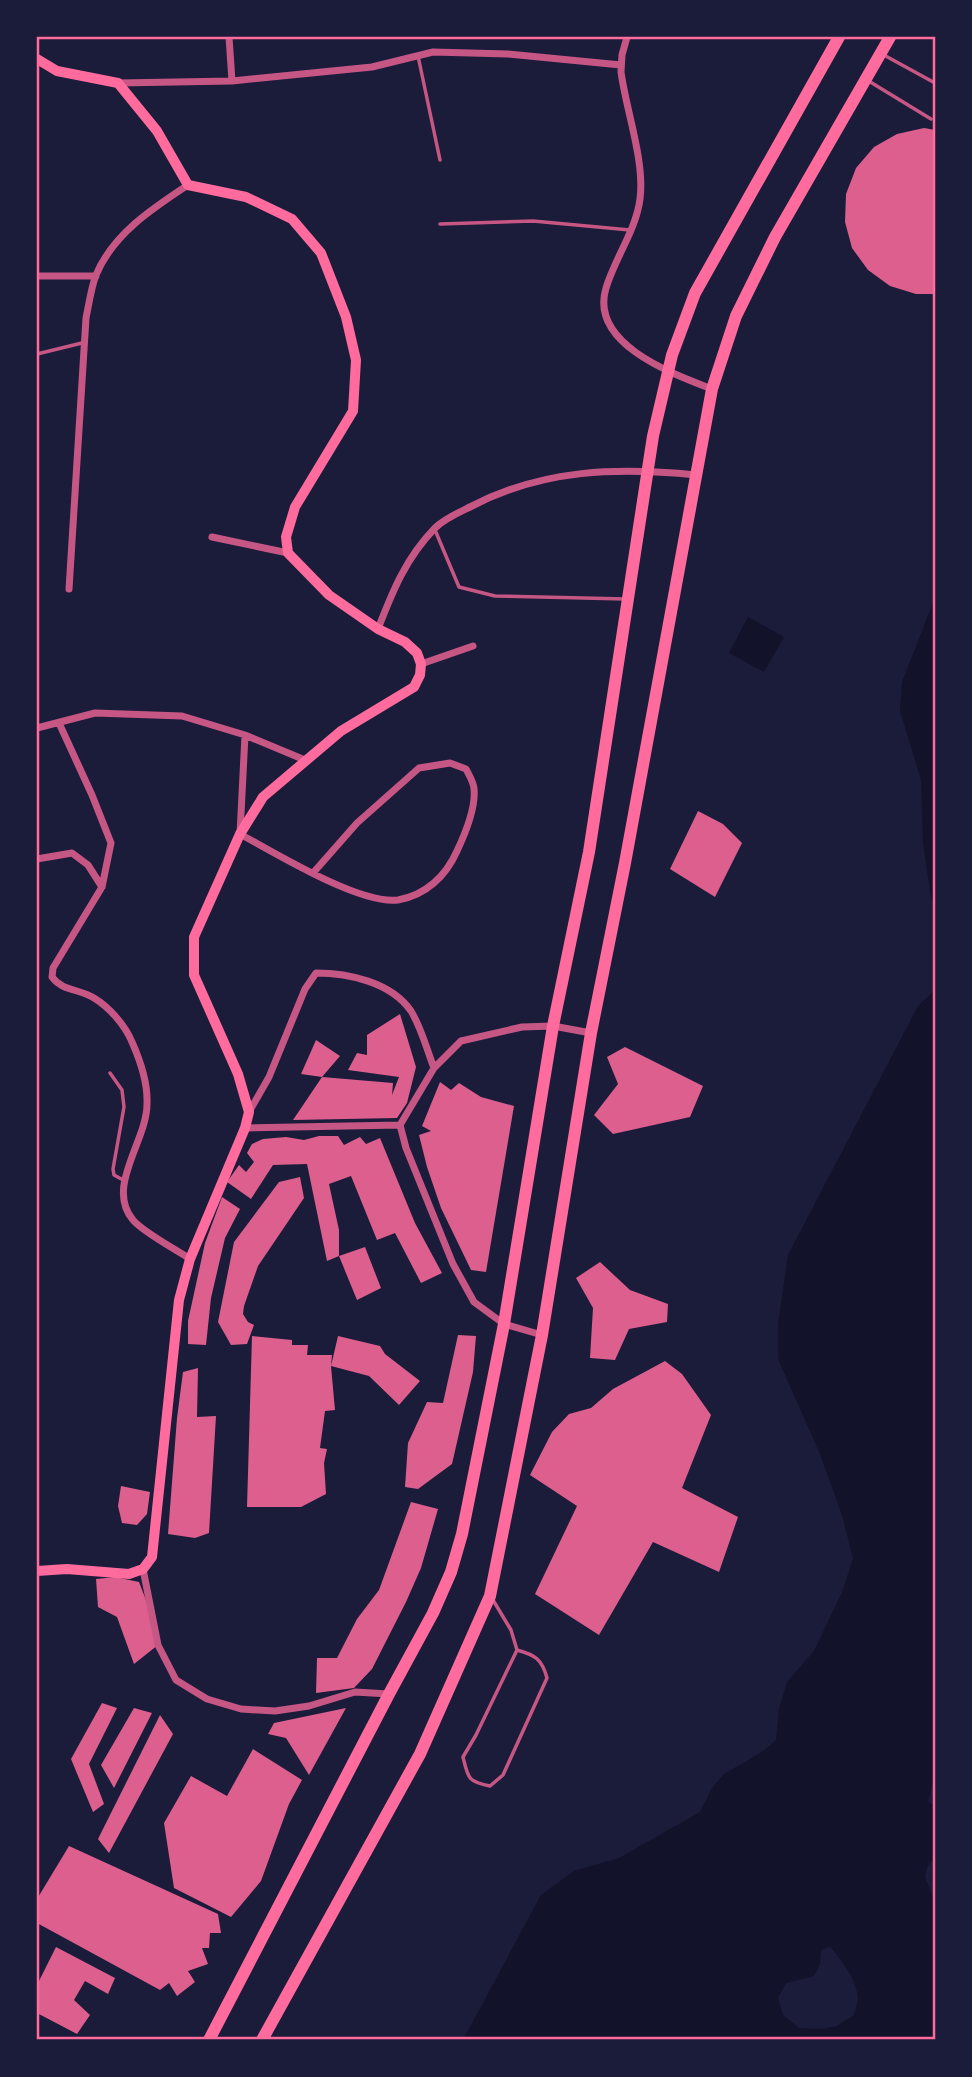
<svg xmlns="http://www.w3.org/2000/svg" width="972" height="2077" viewBox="0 0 972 2077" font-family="'Space Grotesk',sans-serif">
<rect width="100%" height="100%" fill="#1b1b3a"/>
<path fill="#12122b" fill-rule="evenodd" d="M935,598V907L931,897L923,842L921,780L900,711L902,682Z
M748,617L784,637L764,672L729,653Z
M935,990V1774L928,1802L935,1806V1857L927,1867L925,1877L935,1902V2040H463L541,1895L574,1871L619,1858L700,1812L712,1788L724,1774L762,1752L776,1740L779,1709L787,1682L814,1651L843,1590L853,1558L842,1515L820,1454L778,1359V1325L788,1255L918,1006ZM830,1947C841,1959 857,1980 858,1998C858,2003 855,2010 854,2015L837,2026L822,2029L799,2028L783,2015L778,1998L786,1983L814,1976L820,1964L821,1950Z"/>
<path fill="#dd5f8e" d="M924,128L935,130V294H916L890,286L868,270L852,248L845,222L846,194L856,168L874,147L897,134Z
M698,811L723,824L742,843L715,897L670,869Z
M400,1014L416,1067L407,1103L397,1118L293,1120L322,1077L393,1083L392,1095L399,1077L348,1070L357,1053L367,1055V1035Z
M316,1040L340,1056L322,1077L301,1074Z
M625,1047L703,1086L690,1117L613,1134L594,1115L618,1084L607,1057Z
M440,1082L451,1090L459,1083L481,1097L514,1106L486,1272L471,1270L441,1208L427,1167L419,1135L431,1131L422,1126Z
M319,1136H338L344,1145L360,1137L366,1144L380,1138L415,1223L442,1273L421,1283L395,1233L377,1240L351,1176L329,1184L339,1230V1256L327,1261L307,1164L273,1165L251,1199L227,1182L239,1165L246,1172L254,1162L247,1153L252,1144L263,1139L286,1137L304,1140Z
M300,1177L304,1198L258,1266L244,1306L243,1314L248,1322L254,1325L247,1344L231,1345L218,1322L234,1242L279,1182Z
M222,1197L240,1209L225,1238L211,1298L206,1345L188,1344V1321L205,1243Z
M365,1247L381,1288L357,1300L339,1256Z
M600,1262L630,1290L668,1304L667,1322L629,1329L615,1360L590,1358L593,1308L576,1278Z
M458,1335L476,1336L473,1372L452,1464L418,1489L405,1487L408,1443L427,1402L443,1403Z
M252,1336L292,1340V1345H308L307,1355H332L331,1366L338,1336L380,1346L385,1354L420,1381L399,1405L369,1376L331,1366L335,1410L325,1411L320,1448L327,1449L324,1463L326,1494L301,1507H247Z
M665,1361L682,1374L711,1415L682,1488L738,1517L719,1572L653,1542L599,1635L535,1594L577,1506L530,1475L552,1432L569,1414L591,1408L613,1389Z
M198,1368L197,1417L216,1416L209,1533L195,1538L168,1534L177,1418L183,1372Z
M121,1486L150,1492L147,1514L137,1525L122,1523L118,1506Z
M411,1502L438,1509L421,1568L406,1602L372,1669L354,1688L316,1693L317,1658H337L357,1619L379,1590Z
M115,1577L139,1582L151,1613L158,1645L134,1664L117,1617L98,1607L96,1579Z
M102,1703L117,1708L89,1764L104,1804L93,1812L71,1759Z
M134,1708L152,1713L114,1788L101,1765Z
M346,1708L309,1775L286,1738L268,1734L274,1723Z
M160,1715L173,1734L109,1853L98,1839Z
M253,1749L302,1780L289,1804L261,1881L231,1917L174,1888L164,1823L191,1776L227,1796Z
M69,1846L218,1914L221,1933H210L209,1948H202L208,1964L188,1971L195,1982L177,1996L169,1983L160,1990L37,1923V1899Z
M56,1947L115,1978L108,1994L85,1981L74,2000L90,2015L77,2034L37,2013V1985Z"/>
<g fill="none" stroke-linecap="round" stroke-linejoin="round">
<path stroke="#c65784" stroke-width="3.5" d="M882,54L935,83
M418,56L440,160
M867,80L931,119
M440,224L533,221L630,230
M37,354L82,343
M435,530L459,587L495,596L626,599
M110,1073L122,1090L124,1107L113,1169L114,1175L125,1181
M493,1600L511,1630L517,1650L476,1735L463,1757C468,1778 468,1782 490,1786L503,1775L547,1678C542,1659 535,1655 517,1650"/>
<path stroke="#c65784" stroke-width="7" d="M229,37L232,81
M627,37L622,55L621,72C626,110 645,161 640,199C636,230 615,258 606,288C589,344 673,374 712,389
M118,83L232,81L372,67L433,52L508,54L621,65
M37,276H96
M212,537L288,553
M69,589L86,318C89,304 91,288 96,275C113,234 153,208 188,185
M378,629C393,590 406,558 435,528C445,518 460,512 472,506C543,469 618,467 696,475
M421,664L473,646
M59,723L92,795L111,843L102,887L53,968L52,977C62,991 80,989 94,998C109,1007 125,1025 132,1042C140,1060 148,1083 147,1104C147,1141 105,1187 133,1220C143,1232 175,1249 190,1259
M37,728L95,713L182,716L245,735L305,760
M245,735L240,834C275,853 360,905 398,900C426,895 446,876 457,851C465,834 476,808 474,789C474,783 469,775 466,769L450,763L419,768L357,823L313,873
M37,859L72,853L88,865L102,887
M249,1112L269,1077L305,989L316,973C348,973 391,982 411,1011C421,1027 427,1050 434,1068
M245,1128L400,1125
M542,1335L504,1324L474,1302L453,1264L406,1148L400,1125L434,1068L461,1041L522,1027L553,1026L591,1033
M143,1569L158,1645L176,1680L207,1699L241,1709L275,1711L309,1706L355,1692L389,1694"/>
<path stroke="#ff6b9d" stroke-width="10" d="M37,59L57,71L118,83L157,131L188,185L246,197L292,219L321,253L346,317L356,360L353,411L295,507L286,537L288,553L329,595L378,629L405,642L417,653L421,664L420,675L414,687L341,731L263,797L240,834L194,937V975L238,1074L249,1112L245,1128L190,1259L179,1300L152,1557L143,1569L129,1574L67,1569L37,1571"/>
<path stroke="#ff6b9d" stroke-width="12" d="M209,2040L389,1694L433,1613L451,1572L462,1534L504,1324L553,1026L589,852L653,436L672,355L695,293L839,37
M262,2040L420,1754L490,1596L542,1335L591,1033L625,863L712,389L736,316L775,237L890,37"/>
</g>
<rect width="972" height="2077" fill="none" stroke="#1b1b3a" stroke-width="77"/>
<rect x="38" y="38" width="896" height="2000" fill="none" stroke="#ff6b9d" stroke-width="2.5"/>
</svg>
